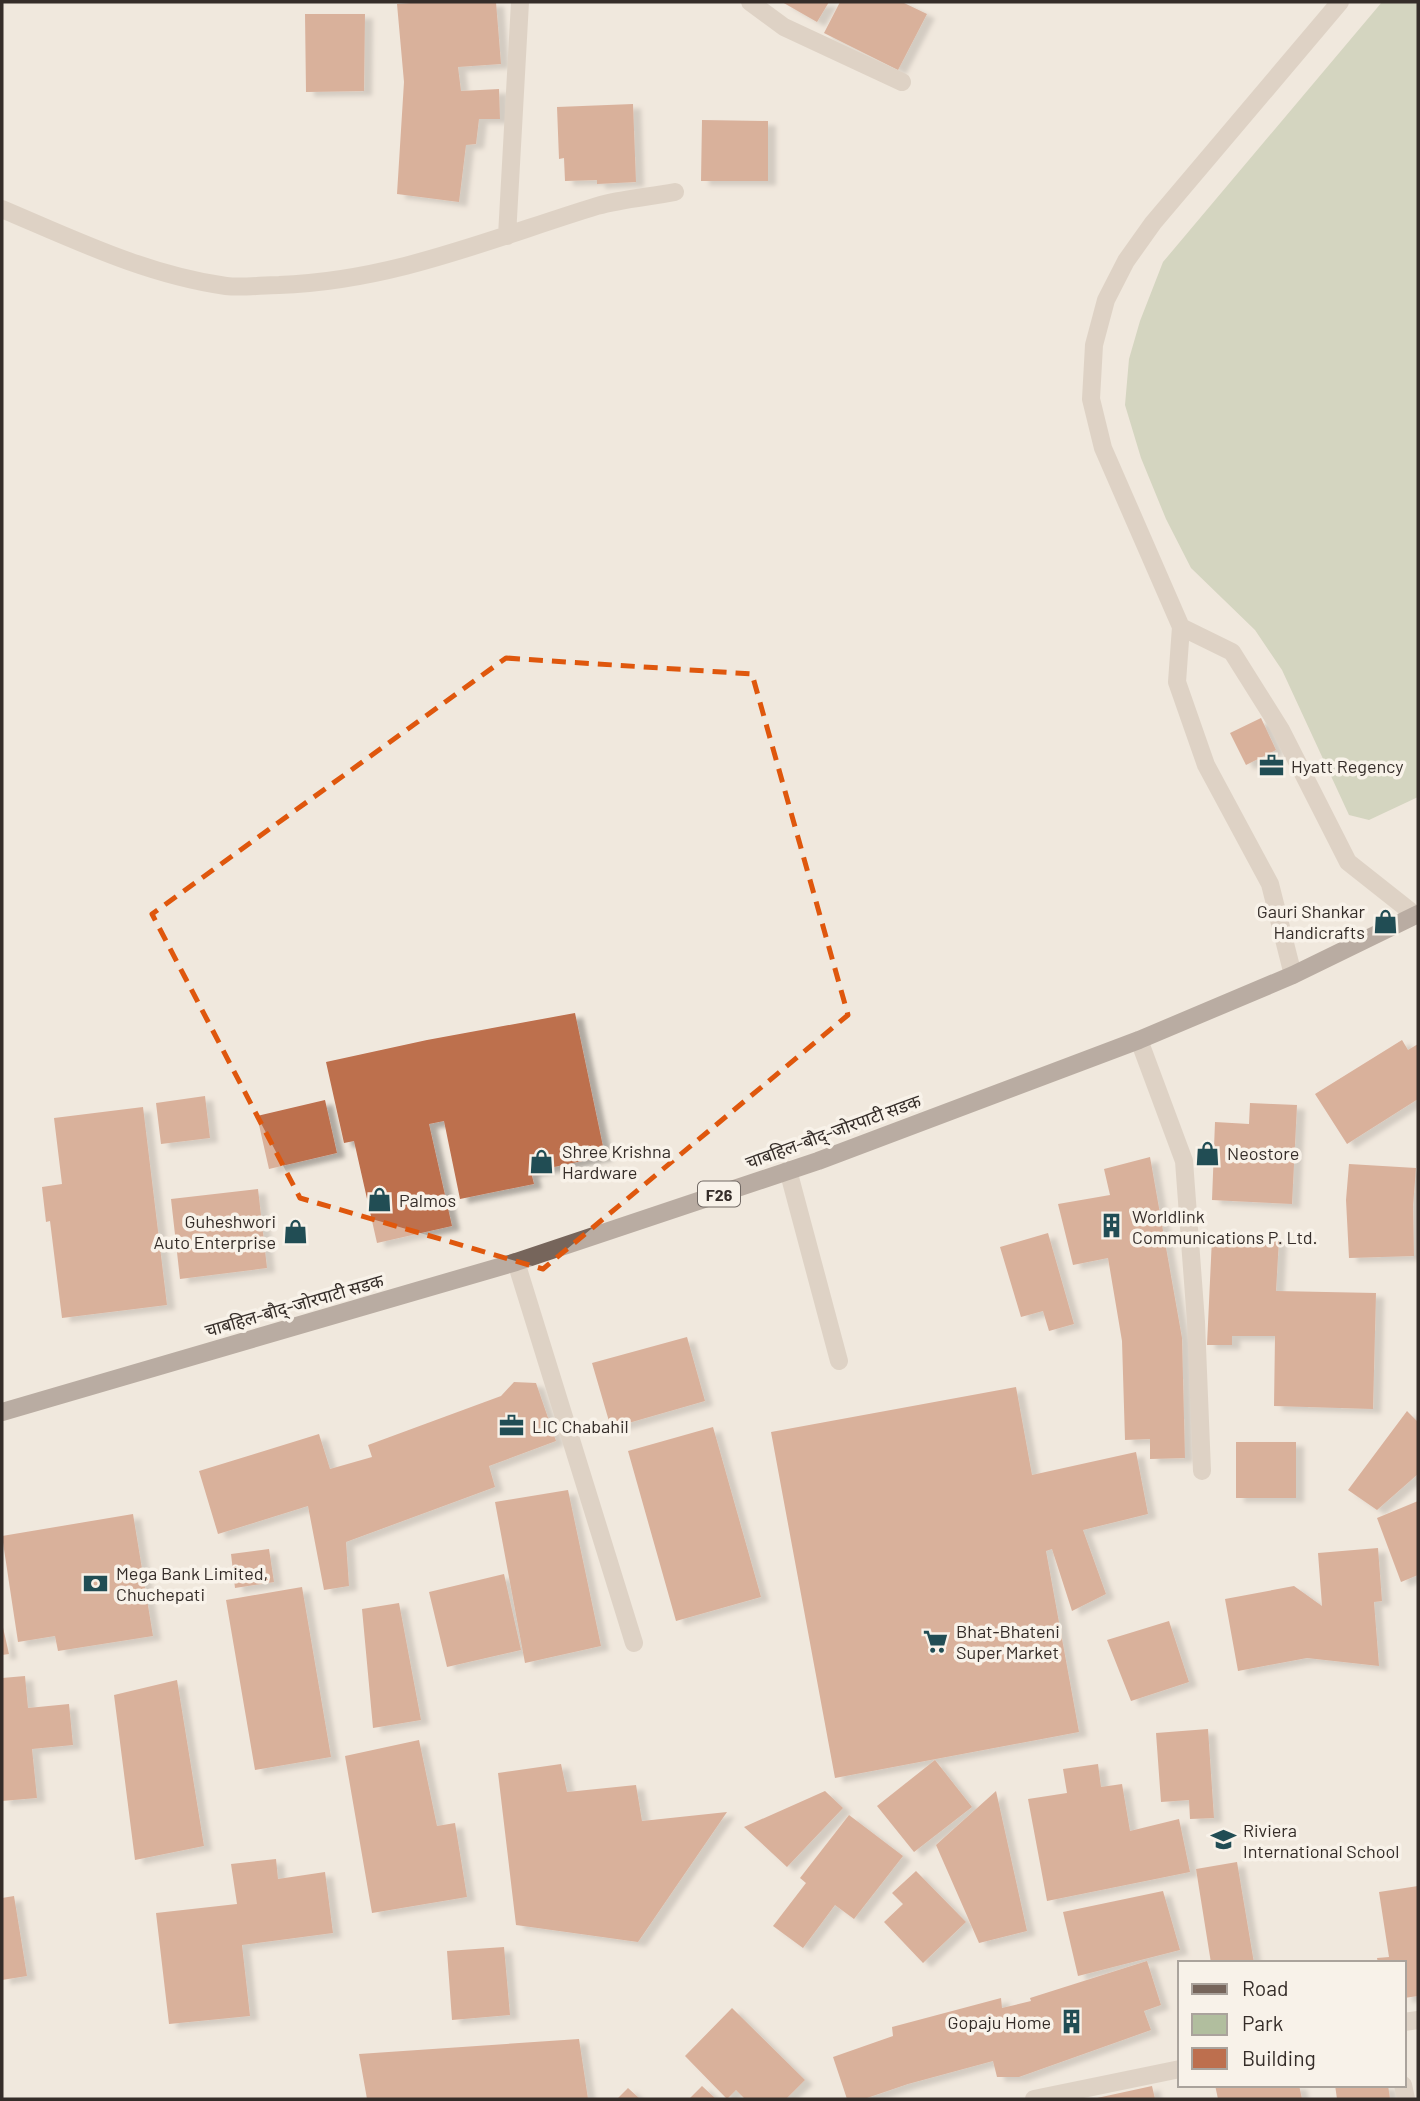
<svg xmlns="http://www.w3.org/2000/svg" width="1420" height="2101" viewBox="0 0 1420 2101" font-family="Barlow,'Noto Sans Devanagari',sans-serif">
<defs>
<filter id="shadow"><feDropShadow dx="8" dy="4.5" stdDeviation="2" flood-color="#0004"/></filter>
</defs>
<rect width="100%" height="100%" fill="#f0e8dd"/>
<path fill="#b1be9e" d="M1382,2H1418V797L1369,820L1349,815L1282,670L1255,630L1191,568L1166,519L1141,458L1125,405L1129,359L1140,321L1163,262Z"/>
<path fill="#bd6f4e" filter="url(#shadow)" d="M424,2H496L501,64L458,67L461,91L499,89L500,119H479L476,144L466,145L459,202L397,194L404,82L397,4Z
M782,2H829L817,22Z
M840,2H902L927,14L898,70L824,33Z
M305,14H365L364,91L306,92Z
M633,104L636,182L597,184V180L565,181L564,158L559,159L557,107Z
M702,120L768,121V181H701Z
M1261,718L1276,750L1246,765L1230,733Z
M575,1013L605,1156L531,1172L534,1184L460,1199L444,1121L429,1124L452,1226L377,1243L354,1141L344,1143L326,1062L427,1040Z
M1402,1040L1408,1050L1418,1044V1099L1347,1144L1315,1094Z
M205,1096L210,1138L161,1144L156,1103Z
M325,1100L337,1153L269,1169L257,1116Z
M1250,1103L1297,1105L1292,1204L1212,1200L1215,1122L1249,1124Z
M143,1107L167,1305L62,1318L50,1221L46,1222L42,1187L62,1184L54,1118Z
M1150,1157L1182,1338L1185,1458L1150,1459V1439L1125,1440L1122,1341L1108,1258L1073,1265L1058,1204L1110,1195L1104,1169Z
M1349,1164L1416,1168L1413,1206L1414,1256L1349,1258L1346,1200Z
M258,1189L267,1268L180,1279L171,1199Z
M1048,1233L1074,1324L1049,1331L1043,1311L1021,1317L1000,1247Z
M1212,1238L1279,1239L1276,1291L1376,1293L1373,1409L1274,1406L1275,1336H1232V1345H1207Z
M687,1337L705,1401L611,1428L592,1363Z
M514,1382L536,1383L556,1441L489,1466L495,1487L346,1542L349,1586L324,1590L308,1506L218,1534L199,1471L319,1434L330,1469L372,1457L368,1445L501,1396Z
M1016,1387L1032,1475L1136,1452L1148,1514L1083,1530L1106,1594L1072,1611L1052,1549L1046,1551L1079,1732L835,1778L771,1432Z
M1407,1411L1418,1422V1474L1377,1510L1348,1490Z
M713,1427L761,1597L676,1621L628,1451Z
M1236,1442H1296V1498H1236Z
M568,1490L601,1646L525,1663L495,1502Z
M1418,1501V1575L1401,1582L1377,1518Z
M133,1514L153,1636L58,1651L55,1636L18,1642L2,1536Z
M1378,1548L1382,1601L1374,1602L1379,1666L1307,1658L1238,1671L1225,1599L1294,1586L1322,1606L1318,1553Z
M269,1549L274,1582L235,1588L231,1554Z
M504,1574L521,1650L447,1667L429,1592Z
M302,1587L331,1757L255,1770L226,1600Z
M399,1603L421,1720L373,1728L362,1609Z
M1169,1621L1189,1682L1131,1701L1107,1640Z
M2,1623L9,1654L2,1655Z
M25,1676L28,1708L69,1704L73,1745L32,1749L37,1798L2,1801V1678Z
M177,1680L204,1846L135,1860L114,1695Z
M1208,1729L1214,1818L1190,1819L1189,1800L1161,1802L1156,1733Z
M419,1740L437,1826L455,1823L467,1897L372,1913L345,1756Z
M935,1760L972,1807L914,1852L877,1806Z
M561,1764L567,1792L636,1785L642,1821L727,1812L638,1942L516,1925L498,1773Z
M1098,1764L1101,1787L1122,1784L1130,1831L1179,1819L1190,1872L1047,1901L1028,1799L1067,1793L1063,1769Z
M825,1791L843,1808L787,1867L744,1827Z
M996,1791L1027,1931L979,1943L936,1845Z
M849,1815L903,1856L854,1919L835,1905L803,1948L773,1926L806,1883L800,1878Z
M276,1859L278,1879L325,1872L333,1933L242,1945L250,2016L169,2024L156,1913L237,1904L231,1864Z
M1237,1862L1254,1963H1211L1196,1869Z
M916,1871L966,1922L923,1963L884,1922L903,1904L892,1893Z
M1418,1886V1996L1404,1998V1963H1378L1377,1958L1389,1957L1379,1892Z
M1163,1891L1180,1950L1078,1976L1063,1912Z
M14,1896L27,1976L2,1980V1898Z
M504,1947L510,2015L452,2020L447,1951Z
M1147,1961L1161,2005L1144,2011L1151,2030L1019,2077H997L993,2061L908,2084L864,2099H847L833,2057L893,2036L892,2027L1001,1998L1002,2008L1031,2001L1030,1998Z
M732,2008L805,2080L786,2099H745L736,2090L727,2099L685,2056Z
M579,2039L588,2099H367L359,2054Z
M1215,2085H1299L1302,2099H1218Z
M1335,2085H1388L1390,2099H1337Z
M702,2086L716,2099H689Z
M1152,2086L1155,2099H1097V2098Z
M628,2088L640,2099H617Z"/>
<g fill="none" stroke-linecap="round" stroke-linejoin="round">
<path stroke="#c7b9a9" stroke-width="18" d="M750,2L784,27L902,82
M2,209C75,240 147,275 226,286C243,288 262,285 279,285C392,281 490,239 597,206C621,199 649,197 675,192
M507,236L520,2
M1181,627L1232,652L1281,730L1348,862L1415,915
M1293,975L1270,884L1206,765L1177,682L1181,627L1103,448L1091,399L1094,345L1106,300L1126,261L1153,223L1340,2
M1139,1040L1184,1161L1196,1322L1202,1471
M788,1170L839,1361
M516,1262L634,1643"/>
<path stroke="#c7b9a9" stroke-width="18" d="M1404,2022L1418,2020
M1403,2085L1406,2099
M1034,2099L1180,2069"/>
<path stroke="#76655b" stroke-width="18" d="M2,1412L516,1262L818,1161L1139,1040L1293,975L1418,914"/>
</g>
<path d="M0 0H1420V2101H0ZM506,658L752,674L848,1015L543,1269L300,1198L152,914Z" fill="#f0e8dd" fill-opacity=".55" fill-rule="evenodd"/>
<path fill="none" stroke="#df570d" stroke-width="5" stroke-dasharray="14 9" stroke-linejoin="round" d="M506,658L752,674L848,1015L543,1269L300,1198L152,914Z"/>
<defs>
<symbol id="office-bare" viewBox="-9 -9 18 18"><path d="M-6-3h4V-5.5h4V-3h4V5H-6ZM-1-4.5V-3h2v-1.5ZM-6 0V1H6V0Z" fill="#214d54" stroke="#f8f2e9" stroke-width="2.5" paint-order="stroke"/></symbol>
<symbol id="shop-bare" viewBox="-9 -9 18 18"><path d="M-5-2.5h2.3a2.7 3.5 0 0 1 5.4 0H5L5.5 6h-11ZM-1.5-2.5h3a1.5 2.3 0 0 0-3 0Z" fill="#214d54" stroke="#f8f2e9" stroke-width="2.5" paint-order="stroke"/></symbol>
<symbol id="building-bare" viewBox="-9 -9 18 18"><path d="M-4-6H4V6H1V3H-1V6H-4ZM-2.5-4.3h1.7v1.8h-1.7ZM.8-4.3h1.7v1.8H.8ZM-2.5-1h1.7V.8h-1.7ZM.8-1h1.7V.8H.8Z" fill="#214d54" stroke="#f8f2e9" stroke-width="2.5" paint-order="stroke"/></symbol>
<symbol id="bank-bare" viewBox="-9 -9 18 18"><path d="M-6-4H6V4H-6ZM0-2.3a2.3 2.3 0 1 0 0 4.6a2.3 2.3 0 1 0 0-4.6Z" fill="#214d54" stroke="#f8f2e9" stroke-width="2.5" paint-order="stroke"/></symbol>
<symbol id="supermarket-bare" viewBox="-9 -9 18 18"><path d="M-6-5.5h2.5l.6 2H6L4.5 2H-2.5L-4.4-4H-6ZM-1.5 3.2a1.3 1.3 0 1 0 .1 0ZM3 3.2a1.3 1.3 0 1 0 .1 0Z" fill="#214d54" stroke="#f8f2e9" stroke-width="2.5" paint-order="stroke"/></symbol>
<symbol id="school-bare" viewBox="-9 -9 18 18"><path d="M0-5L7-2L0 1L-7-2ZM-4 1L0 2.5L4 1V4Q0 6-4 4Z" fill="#214d54" stroke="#f8f2e9" stroke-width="2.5" paint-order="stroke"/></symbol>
</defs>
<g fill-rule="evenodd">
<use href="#office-bare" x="1254" y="748" width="35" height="35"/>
<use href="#shop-bare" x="1368" y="904" width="35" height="35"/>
<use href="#shop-bare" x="1190" y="1136" width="35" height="35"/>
<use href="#shop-bare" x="524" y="1144" width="35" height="35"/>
<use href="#shop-bare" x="362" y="1182" width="35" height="35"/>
<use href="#building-bare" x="1094" y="1208" width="35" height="35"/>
<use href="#shop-bare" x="278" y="1214" width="35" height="35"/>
<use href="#office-bare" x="494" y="1408" width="35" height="35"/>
<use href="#bank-bare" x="78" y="1566" width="35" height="35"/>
<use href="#supermarket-bare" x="918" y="1624" width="35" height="35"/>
<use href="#school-bare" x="1206" y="1822" width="35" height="35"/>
<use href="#building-bare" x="1054" y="2004" width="35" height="35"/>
</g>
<g text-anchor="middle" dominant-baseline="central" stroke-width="7" stroke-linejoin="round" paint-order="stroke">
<rect fill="#f8f2e9" stroke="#706863" stroke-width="2" x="698" y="1181.5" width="42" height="25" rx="5"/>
<g font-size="16" font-weight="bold" fill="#352d29">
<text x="719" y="1194">F26</text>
</g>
<g font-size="18" fill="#352d29" stroke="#f8f2e9" text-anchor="start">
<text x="1291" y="766">Hyatt Regency</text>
<text x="1365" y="911" text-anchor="end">Gauri Shankar<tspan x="1365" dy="21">Handicrafts</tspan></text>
<text x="562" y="1151">Shree Krishna<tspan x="562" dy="21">Hardware</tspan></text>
<text x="1227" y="1153">Neostore</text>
<text x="399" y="1200">Palmos</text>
<text x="1132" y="1216">Worldlink<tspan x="1132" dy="21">Communications P. Ltd.</tspan></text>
<text x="276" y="1221" text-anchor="end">Guheshwori<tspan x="276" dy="21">Auto Enterprise</tspan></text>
<text x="532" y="1426">LIC Chabahil</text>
<text x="116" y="1573">Mega Bank Limited,<tspan x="116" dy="21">Chuchepati</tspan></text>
<text x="956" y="1631">Bhat-Bhateni<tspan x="956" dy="21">Super Market</tspan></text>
<text x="1243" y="1830">Riviera<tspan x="1243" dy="21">International School</tspan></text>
<text x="1051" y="2022" text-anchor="end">Gopaju Home</text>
</g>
<g font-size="18" fill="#352d29" stroke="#f8f2e9">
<text transform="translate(833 1131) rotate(-20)">चाबहिल-बौद्-जोरपाटी सडक</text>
<text transform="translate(294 1305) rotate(-16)">चाबहिल-बौद्-जोरपाटी सडक</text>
</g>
</g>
<rect width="1420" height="2101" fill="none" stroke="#352d29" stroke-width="7"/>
<rect x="1178" y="1961" width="228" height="126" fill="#f8f2e9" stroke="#aaa39c" stroke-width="2"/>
<rect x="1192" y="1984" width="35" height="10" fill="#76655b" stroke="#aaa39c" stroke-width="2"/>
<text x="1242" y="1996" font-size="21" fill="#352d29">Road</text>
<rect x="1192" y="2014" width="35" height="21" fill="#b1be9e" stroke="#aaa39c" stroke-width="2"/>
<text x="1242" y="2031" font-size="21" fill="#352d29">Park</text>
<rect x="1192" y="2048" width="35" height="21" fill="#bd6f4e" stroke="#aaa39c" stroke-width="2"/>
<text x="1242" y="2066" font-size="21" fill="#352d29">Building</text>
</svg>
